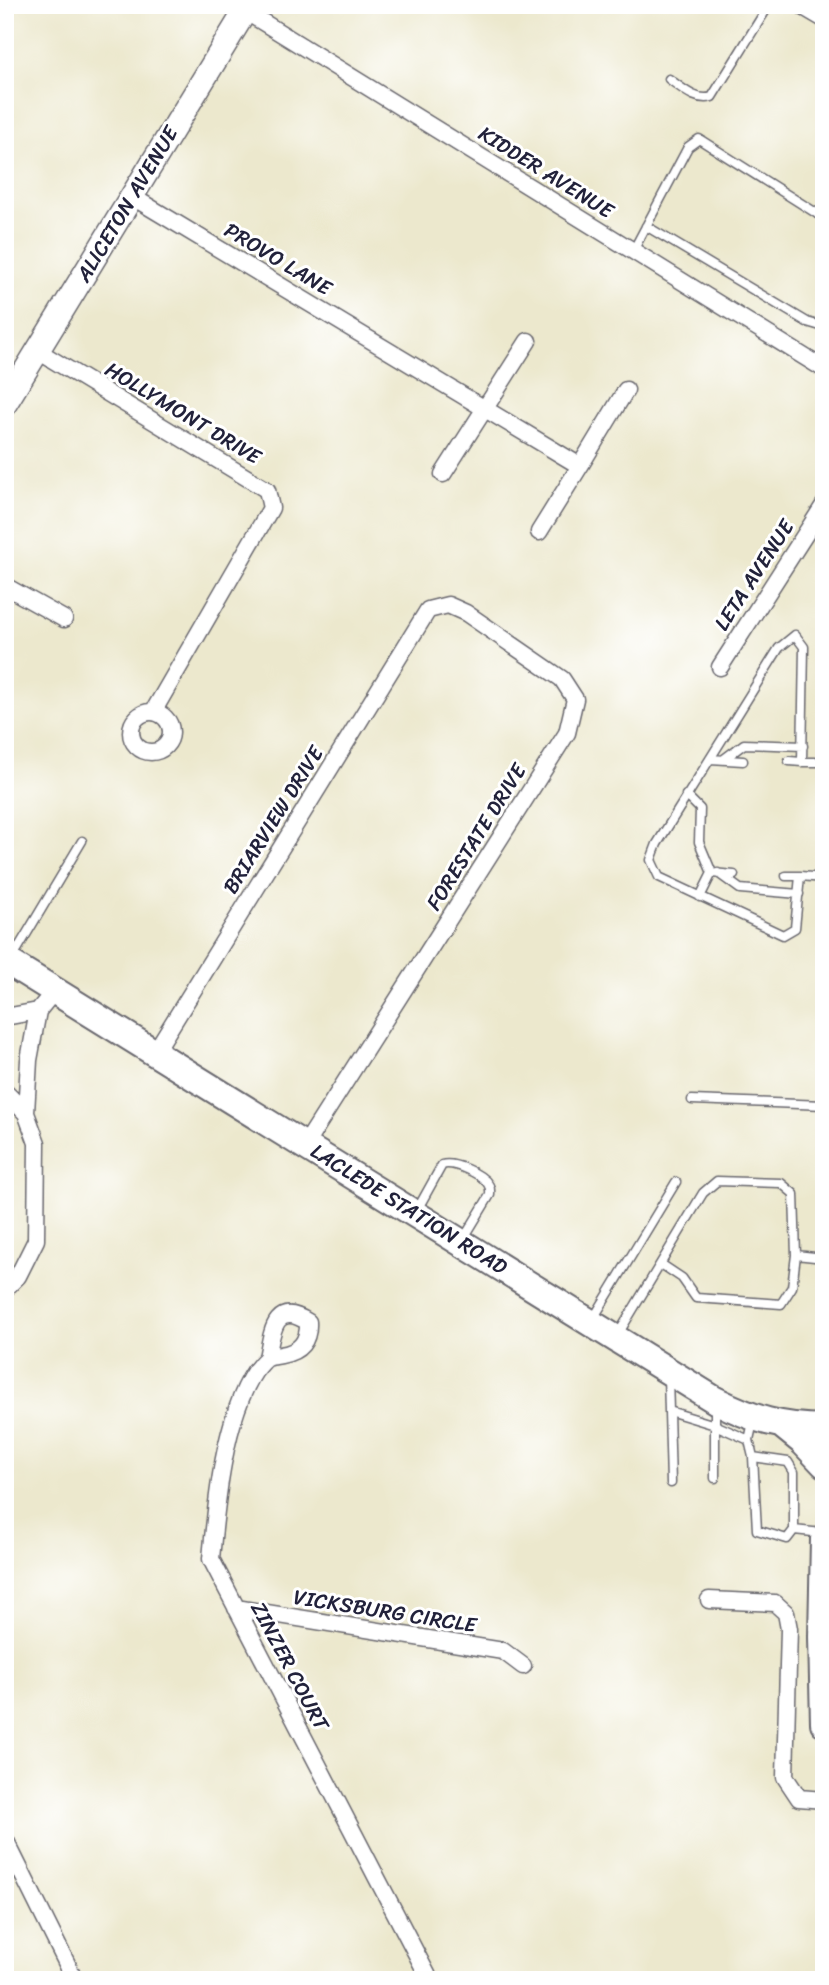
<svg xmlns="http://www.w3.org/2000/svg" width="829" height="1985" viewBox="0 0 829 1985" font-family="Sriracha,sans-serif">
<rect width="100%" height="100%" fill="#fff"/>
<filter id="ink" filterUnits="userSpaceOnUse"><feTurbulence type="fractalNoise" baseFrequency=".0143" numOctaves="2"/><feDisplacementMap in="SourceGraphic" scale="14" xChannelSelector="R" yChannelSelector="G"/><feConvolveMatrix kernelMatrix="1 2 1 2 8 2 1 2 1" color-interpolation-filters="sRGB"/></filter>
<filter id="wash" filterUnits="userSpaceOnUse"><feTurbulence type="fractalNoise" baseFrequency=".00686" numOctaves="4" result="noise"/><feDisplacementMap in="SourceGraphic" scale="28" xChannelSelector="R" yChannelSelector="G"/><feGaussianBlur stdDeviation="1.57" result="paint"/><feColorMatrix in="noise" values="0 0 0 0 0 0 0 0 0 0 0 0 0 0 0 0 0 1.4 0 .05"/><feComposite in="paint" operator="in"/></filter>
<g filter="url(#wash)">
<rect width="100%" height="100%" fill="#ece8cd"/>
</g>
<g filter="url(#ink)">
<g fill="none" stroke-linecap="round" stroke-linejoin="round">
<defs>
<path id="lane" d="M669,79C682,88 696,102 712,97L769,5
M646,226L807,322L824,327
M633,251L688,147L699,139L824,218
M710,759L743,761
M724,759L744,744L803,746
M789,761L802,762
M824,762H802L804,647L795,635L779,648L657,844L651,860L659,877L783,935L795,928L800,876L824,878
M686,795L700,809L699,842L712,873
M718,873L740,889L799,894
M786,876H800
M700,897L712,873L734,875
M11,960L82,841
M692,1100L824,1105
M417,1210L442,1165C453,1161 482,1174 488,1184C491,1188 490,1191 490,1195L464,1238
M796,1255L824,1258
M593,1319L676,1182
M617,1336L703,1193L717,1181L781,1183L794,1194L796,1255L792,1287L781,1304L696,1298L682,1278L661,1264
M668,1376L671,1483
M669,1411L715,1425L749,1440
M753,1422L749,1440L753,1457L757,1530L787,1539L794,1530V1472L788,1462L753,1457
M715,1478V1406
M794,1530L822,1533"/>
<path id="street" d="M245,11L824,369
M131,196L580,466L539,532
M38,351L267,490L271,508L153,712
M580,466L626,390
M443,474L528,341
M5,586L64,619
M720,667L824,505
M131 732a20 20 0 1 1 40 0a20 20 0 1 1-40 0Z
M5,1017L38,1011
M155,1052L428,610L448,605L466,613L562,679L575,699L567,733L305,1145
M5,1092L26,1113
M5,1289L18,1276L36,1240L37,1143L26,1113L29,1060L38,1011L55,990
M267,1358C272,1333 274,1300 308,1322C309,1341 300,1352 281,1355C277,1356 270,1356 266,1359C262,1362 258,1368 255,1371C224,1418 216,1504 211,1559L430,1980
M709,1600L775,1603L786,1613L789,1629L785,1777L799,1798L824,1800
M236,1608L503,1651L523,1666
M5,1839L75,1980"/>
<path id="secondary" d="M807,5L824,15
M5,404L249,5"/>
<path id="primary" d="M5,960L715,1400C755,1420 779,1427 824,1428
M782,1425L803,1442L824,1464
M824,1539L822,1637L824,1723"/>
</defs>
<use href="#lane" stroke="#69676e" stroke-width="11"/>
<use href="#street" stroke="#69676e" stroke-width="19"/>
<use href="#secondary" stroke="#69676e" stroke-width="26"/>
<use href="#primary" stroke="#69676e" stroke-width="30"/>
<use href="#lane" stroke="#fff" stroke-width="8"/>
<use href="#street" stroke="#fff" stroke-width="16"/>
<use href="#secondary" stroke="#fff" stroke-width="23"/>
<use href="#primary" stroke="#fff" stroke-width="26"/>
</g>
</g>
<g text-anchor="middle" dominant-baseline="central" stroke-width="6" stroke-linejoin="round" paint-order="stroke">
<g font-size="21" fill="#22223b" stroke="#fff">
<text transform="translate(546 172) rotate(32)">KIDDER AVENUE</text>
<text transform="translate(127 204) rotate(-59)">ALICETON AVENUE</text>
<text transform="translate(278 259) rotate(31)">PROVO LANE</text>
<text transform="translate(183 413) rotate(31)">HOLLYMONT DRIVE</text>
<text transform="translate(754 575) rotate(-57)">LETA AVENUE</text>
<text transform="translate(273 820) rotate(-58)">BRIARVIEW DRIVE</text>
<text transform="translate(476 837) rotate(-58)">FORESTATE DRIVE</text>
<text transform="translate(409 1209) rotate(32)">LACLEDE STATION ROAD</text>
<text transform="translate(385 1611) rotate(9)">VICKSBURG CIRCLE</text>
<text transform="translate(290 1666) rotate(62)">ZINZER COURT</text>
</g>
</g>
<rect width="829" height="1985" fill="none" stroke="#fff" stroke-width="28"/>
</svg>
